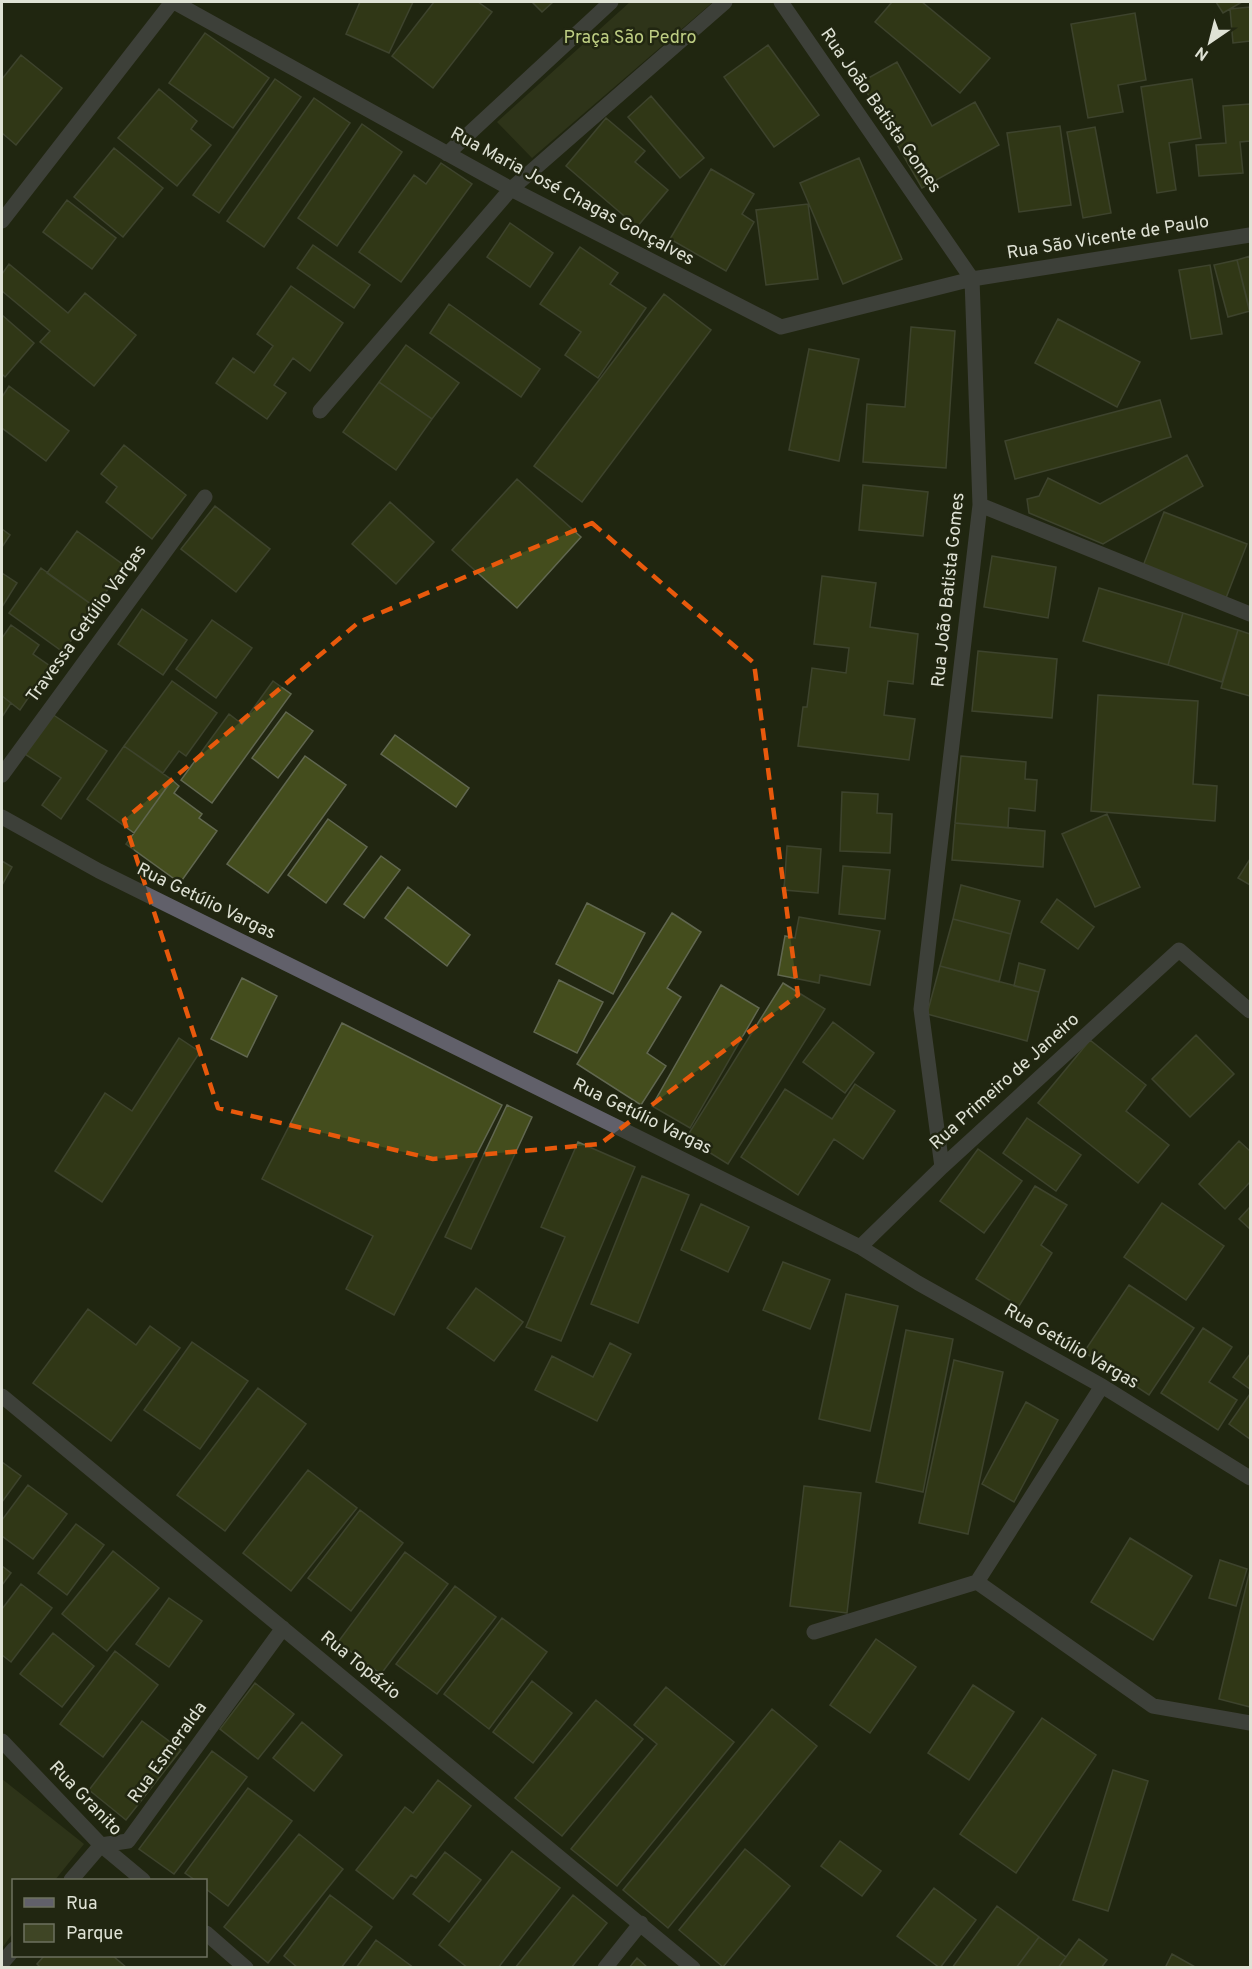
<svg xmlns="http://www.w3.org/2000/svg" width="1252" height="1969" viewBox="0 0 1252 1969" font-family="Overpass,sans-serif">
<rect width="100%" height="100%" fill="#212611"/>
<path fill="#3f4525" d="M630,2H713L532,158L497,122Z
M2,1779L84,1844L55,1880H14L13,1933L2,1948Z"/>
<path fill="#444d1d" stroke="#616750" stroke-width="1.5" d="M360,2H413L389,53L346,34Z
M434,2H478L492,12L433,88L392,56Z
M532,2H553L542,12Z
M892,2H922L990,58L960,93L875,22Z
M1216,2H1242L1223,13Z
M1250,7V41L1233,43L1230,9Z
M1135,13L1146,80L1118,85L1123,112L1088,118L1071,24Z
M205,33L269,78L233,128L169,83Z
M768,45L819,115L774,147L724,77Z
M21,55L62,88L16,145L2,133V79Z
M897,62L932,126L975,102L999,145L922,188L861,82Z
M275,79L301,97L219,213L193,195Z
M1192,79L1201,138L1169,143L1176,190L1157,193L1141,87Z
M159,89L197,121L191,129L211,145L177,186L118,138Z
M651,96L704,158L680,178L628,117Z
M314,98L350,123L264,247L227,221Z
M1250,104V141L1240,142L1243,173L1199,176L1196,145L1226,143L1223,106Z
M606,118L645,151L635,162L668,190L637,227L566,166Z
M362,124L402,152L337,246L298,218Z
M1060,126L1071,205L1019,212L1007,133Z
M1095,127L1111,213L1083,218L1067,132Z
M114,148L163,188L123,237L74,197Z
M859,158L902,259L843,284L800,183Z
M441,163L472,184L401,282L359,252L414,175L426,184Z
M711,169L754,194L742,214L754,222L726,271L670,239Z
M67,200L116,238L92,269L43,232Z
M808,204L818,279L766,285L756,210Z
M510,223L553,253L530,287L487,257Z
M313,245L370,285L354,308L297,268Z
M580,247L618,273L610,284L646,308L598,378L565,355L581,332L540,304Z
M1250,256V313L1237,260Z
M1237,260L1250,311L1228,317L1214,265Z
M9,264L68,313L85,293L136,335L94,386L40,342L50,331L2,291V274Z
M1210,265L1222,334L1191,339L1179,270Z
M291,286L343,323L310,371L293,358L274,385L286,393L267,419L216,383L233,358L254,373L273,346L257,334Z
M664,294L711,330L582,502L534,466Z
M449,304L540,369L521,397L430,333Z
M2,315L34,343L5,377L2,374Z
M1058,319L1140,362L1117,407L1035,363Z
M911,327L955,331L946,468L863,462L867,404L905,407Z
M406,345L459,383L432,419L379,382Z
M809,349L859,359L839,461L789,450Z
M379,382L432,419L396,470L343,432Z
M9,386L69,431L46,461L2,428V397Z
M1160,400L1171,437L1015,479L1005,441Z
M124,445L186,495L152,539L106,502L117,487L101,474Z
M1187,455L1203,486L1103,544L1029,513L1027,499L1039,496L1048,478L1100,504Z
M517,479L581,537L517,608L452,550Z
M863,485L928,492L923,536L859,530Z
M390,502L434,542L396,584L352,544Z
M215,506L270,549L236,592L181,549Z
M1164,512L1247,544L1226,598L1143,566Z
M2,529L10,535L2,547Z
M77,531L125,566L95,607L47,573Z
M992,556L1056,567L1048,618L984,607Z
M41,568L95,607L63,652L9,613Z
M2,573L17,583L2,607Z
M822,576L876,583L870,627L918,634L913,684L888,681L884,715L915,719L909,760L798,746L803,707H807L812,668L846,673L849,648L814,644Z
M1099,588L1183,613L1168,665L1083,641Z
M142,609L187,640L163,675L118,644Z
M1183,613L1238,630L1222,682L1168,665Z
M212,620L252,648L216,698L176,669Z
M11,625L39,645L33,654L50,666L20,710L2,696V638Z
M1238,630L1250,634V696L1221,688Z
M978,651L1057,659L1052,718L972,711Z
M172,681L217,713L186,756L179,751L163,773L124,746Z
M273,681L291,694L212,803L181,780L229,714L242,724Z
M1098,695L1198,701L1193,784L1217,786L1215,821L1091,811Z
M2,696L11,703L2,717Z
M286,712L313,731L278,778L252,758Z
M52,714L107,751L61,819L42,805L61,778L25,754Z
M395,735L469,788L456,807L381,754Z
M124,746L172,780L134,833L87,799Z
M305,756L346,785L268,893L227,864Z
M961,756L1026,762L1025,779L1037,780L1035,811L1009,808L1008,828L955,823Z
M172,780L179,786L174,793L202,814L199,818L217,831L180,883L126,844Z
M842,792L878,794L877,813L892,814L890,853L840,851Z
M1107,814L1140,887L1095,907L1062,834Z
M328,819L367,847L326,903L288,875Z
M955,823L1045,831L1043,867L952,860Z
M787,846L821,849L818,893L784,890Z
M381,856L400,870L364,918L344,904Z
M1250,859V885L1238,878Z
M2,861L12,867L2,885Z
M843,866L890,870L885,919L839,914Z
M961,885L1020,901L1011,934L953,919Z
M408,887L470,935L447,966L385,918Z
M1057,899L1094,927L1078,949L1041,922Z
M587,903L645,933L613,994L556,964Z
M672,913L701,932L667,988L681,997L647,1053L666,1066L641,1105L577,1064Z
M799,917L880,931L870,985L820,975L819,983L778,975L785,936L795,938Z
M953,919L1011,934L999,982L940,966Z
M1019,963L1045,970L1039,992L1014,986Z
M940,966L1039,992L1027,1041L927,1014Z
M242,978L277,996L247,1057L211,1039Z
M559,980L603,1002L577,1053L534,1032Z
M783,983L825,1009L728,1164L686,1138Z
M721,985L759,1008L690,1128L652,1106Z
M833,1022L874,1053L845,1093L803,1062Z
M342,1023L502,1105L394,1315L346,1289L373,1236L262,1179Z
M1196,1035L1234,1074L1190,1117L1152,1079Z
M179,1038L200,1052L102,1202L55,1171L105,1093L132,1111Z
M1090,1040L1146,1085L1126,1111L1169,1145L1138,1183L1038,1103Z
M855,1084L895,1111L863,1159L834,1139L798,1195L741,1157L785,1089L832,1119Z
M507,1105L532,1117L471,1249L445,1237Z
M1027,1118L1081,1155L1056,1191L1003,1153Z
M1239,1141L1250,1151V1182L1225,1209L1199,1184Z
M578,1142L635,1167L561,1341L526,1327L565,1237L541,1227Z
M978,1149L1022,1181L984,1233L940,1201Z
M642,1176L689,1195L638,1323L591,1304Z
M1035,1186L1067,1205L1041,1245L1052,1253L1019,1306L976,1279Z
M1162,1203L1224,1246L1186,1300L1124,1257Z
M701,1204L749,1227L728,1272L681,1250Z
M1250,1207V1229L1239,1219Z
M783,1262L830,1280L810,1329L763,1310Z
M1129,1285L1194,1328L1149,1395L1084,1352Z
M476,1288L523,1322L494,1361L447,1328Z
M846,1294L898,1306L870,1431L819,1419Z
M88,1309L136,1345L150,1326L180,1348L111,1441L33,1383Z
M1203,1328L1232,1347L1209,1382L1237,1400L1218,1430L1161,1393Z
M906,1330L953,1339L923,1492L876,1482Z
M192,1342L248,1381L200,1449L144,1410Z
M610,1343L631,1354L597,1421L535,1390L552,1356L593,1377Z
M1250,1354V1389L1233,1377Z
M954,1360L1003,1372L968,1534L919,1523Z
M258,1388L306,1424L225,1531L177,1495Z
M1250,1394V1439L1229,1424Z
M1026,1402L1058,1420L1014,1502L982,1484Z
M2,1462L21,1476L2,1502Z
M308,1470L357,1508L291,1591L243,1553Z
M28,1485L67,1514L33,1559L2,1536V1520Z
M804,1486L861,1493L847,1613L790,1606Z
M360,1510L403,1543L351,1611L308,1578Z
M76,1524L104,1545L67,1595L38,1573Z
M1130,1538L1192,1576L1153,1640L1091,1602Z
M113,1551L159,1588L107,1651L62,1614Z
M405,1552L448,1584L381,1674L338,1642Z
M1220,1560L1247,1569L1236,1606L1209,1598Z
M2,1566L11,1573L2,1585Z
M1250,1570V1707L1219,1699Z
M21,1584L52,1608L11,1662L2,1655V1609Z
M455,1586L496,1617L437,1694L396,1664Z
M169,1598L202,1621L169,1667L136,1644Z
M502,1618L547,1652L489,1729L444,1694Z
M53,1633L94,1666L62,1707L20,1674Z
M876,1639L916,1667L870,1733L830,1705Z
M115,1651L158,1685L103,1757L60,1724Z
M532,1681L572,1713L533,1763L493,1732Z
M255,1683L294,1714L258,1759L220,1729Z
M973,1685L1014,1712L969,1780L928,1753Z
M666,1687L734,1742L617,1886L571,1849L657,1744L634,1725Z
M596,1700L643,1739L562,1836L515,1798Z
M772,1709L817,1746L668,1928L623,1890Z
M1042,1718L1096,1755L1016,1873L960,1834Z
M142,1721L181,1750L126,1820L89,1790Z
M302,1722L342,1755L314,1791L273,1758Z
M212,1751L247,1777L174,1874L139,1849Z
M1113,1770L1148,1781L1108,1911L1073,1900Z
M438,1780L471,1806L416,1878L411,1875L393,1899L356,1870L405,1807L413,1813Z
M248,1788L292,1821L228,1906L206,1889V1880H195L185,1873Z
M299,1834L343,1869L268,1963L224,1927Z
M840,1841L881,1871L862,1896L821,1866Z
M745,1849L790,1886L723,1967L679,1930Z
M512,1851L560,1888L498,1968H468L439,1945Z
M445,1852L481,1880L449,1922L413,1894Z
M934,1888L976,1920L940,1968L897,1936Z
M330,1895L372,1927L341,1968H298L284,1956Z
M573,1895L607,1923L571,1968H515Z
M997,1906L1039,1937L1016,1968H952Z
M1039,1937L1066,1957L1058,1968H1016Z
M1079,1939L1107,1960L1101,1968H1058Z
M376,1940L414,1968H356Z
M1172,1954L1197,1968H1165Z
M44,1956H113L127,1968H41L37,1964Z
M637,1958L648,1968H629Z"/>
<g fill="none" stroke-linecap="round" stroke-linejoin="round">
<path stroke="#61606a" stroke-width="15" d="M2,775L205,497"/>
<path stroke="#61606a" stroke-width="15" d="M174,2L511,189L781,327L972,279L1250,235
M781,2L972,279L980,505L921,1009L942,1167
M447,154L611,2
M2,221L172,2
M320,411L511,189L725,2
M980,505L1250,614
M2,817L99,871L860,1247L918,1283L1102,1386L1250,1478
M860,1247L942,1167L1179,950L1250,1011
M1102,1386L977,1582L1153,1706L1250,1723
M2,1396L693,1968
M814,1632L977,1582
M2,1741L101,1845L143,1880
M71,1880L101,1845L128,1841L283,1628
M206,1933L246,1968
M2,1963L14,1949
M605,1968L641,1923"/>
</g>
<path d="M0 0H1252V1969H0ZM592,523L754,663L798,995L600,1144L433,1159L218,1108L124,820L359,622Z" fill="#212611" fill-opacity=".55" fill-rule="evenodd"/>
<path fill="none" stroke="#e8590c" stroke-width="4.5" stroke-dasharray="12 8" stroke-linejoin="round" d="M592,523L754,663L798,995L600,1144L433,1159L218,1108L124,820L359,622Z"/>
<g text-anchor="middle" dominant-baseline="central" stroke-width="5" stroke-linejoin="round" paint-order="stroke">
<g font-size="18" fill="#bece83" stroke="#212611">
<text x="630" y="38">Praça São Pedro</text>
</g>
<g font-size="18" fill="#dfe2d5" stroke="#212611">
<text transform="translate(880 111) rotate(55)">Rua João Batista Gomes</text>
<text transform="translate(572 197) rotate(28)">Rua Maria José Chagas Gonçalves</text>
<text transform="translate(1108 238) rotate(-9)">Rua São Vicente de Paulo</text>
<text transform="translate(949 590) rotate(-84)">Rua João Batista Gomes</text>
<text transform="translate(87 624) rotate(-54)">Travessa Getúlio Vargas</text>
<text transform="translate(206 902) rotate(26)">Rua Getúlio Vargas</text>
<text transform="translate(1005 1082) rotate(-42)">Rua Primeiro de Janeiro</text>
<text transform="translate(642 1117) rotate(26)">Rua Getúlio Vargas</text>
<text transform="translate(1071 1347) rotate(30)">Rua Getúlio Vargas</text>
<text transform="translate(360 1666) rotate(39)">Rua Topázio</text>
<text transform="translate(168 1753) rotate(-54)">Rua Esmeralda</text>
<text transform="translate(85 1799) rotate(46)">Rua Granito</text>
</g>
</g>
<rect width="1252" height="1969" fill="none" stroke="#dfe2d5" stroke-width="6"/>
<rect x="12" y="1879" width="195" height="78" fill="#212611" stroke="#6d715f" stroke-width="1.5"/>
<rect x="24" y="1898" width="30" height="9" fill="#61606a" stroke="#6d715f" stroke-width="1.5"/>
<text x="66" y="1909" font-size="18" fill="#dfe2d5">Rua</text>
<rect x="24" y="1924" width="30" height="18" fill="#3f4525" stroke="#6d715f" stroke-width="1.5"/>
<text x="66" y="1939" font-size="18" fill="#dfe2d5">Parque</text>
<g transform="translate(1210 42) rotate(215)" stroke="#212611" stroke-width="4.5" paint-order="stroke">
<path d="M0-4.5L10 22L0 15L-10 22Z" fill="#dfe2d5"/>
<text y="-9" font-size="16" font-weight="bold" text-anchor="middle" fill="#dfe2d5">N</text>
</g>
</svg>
